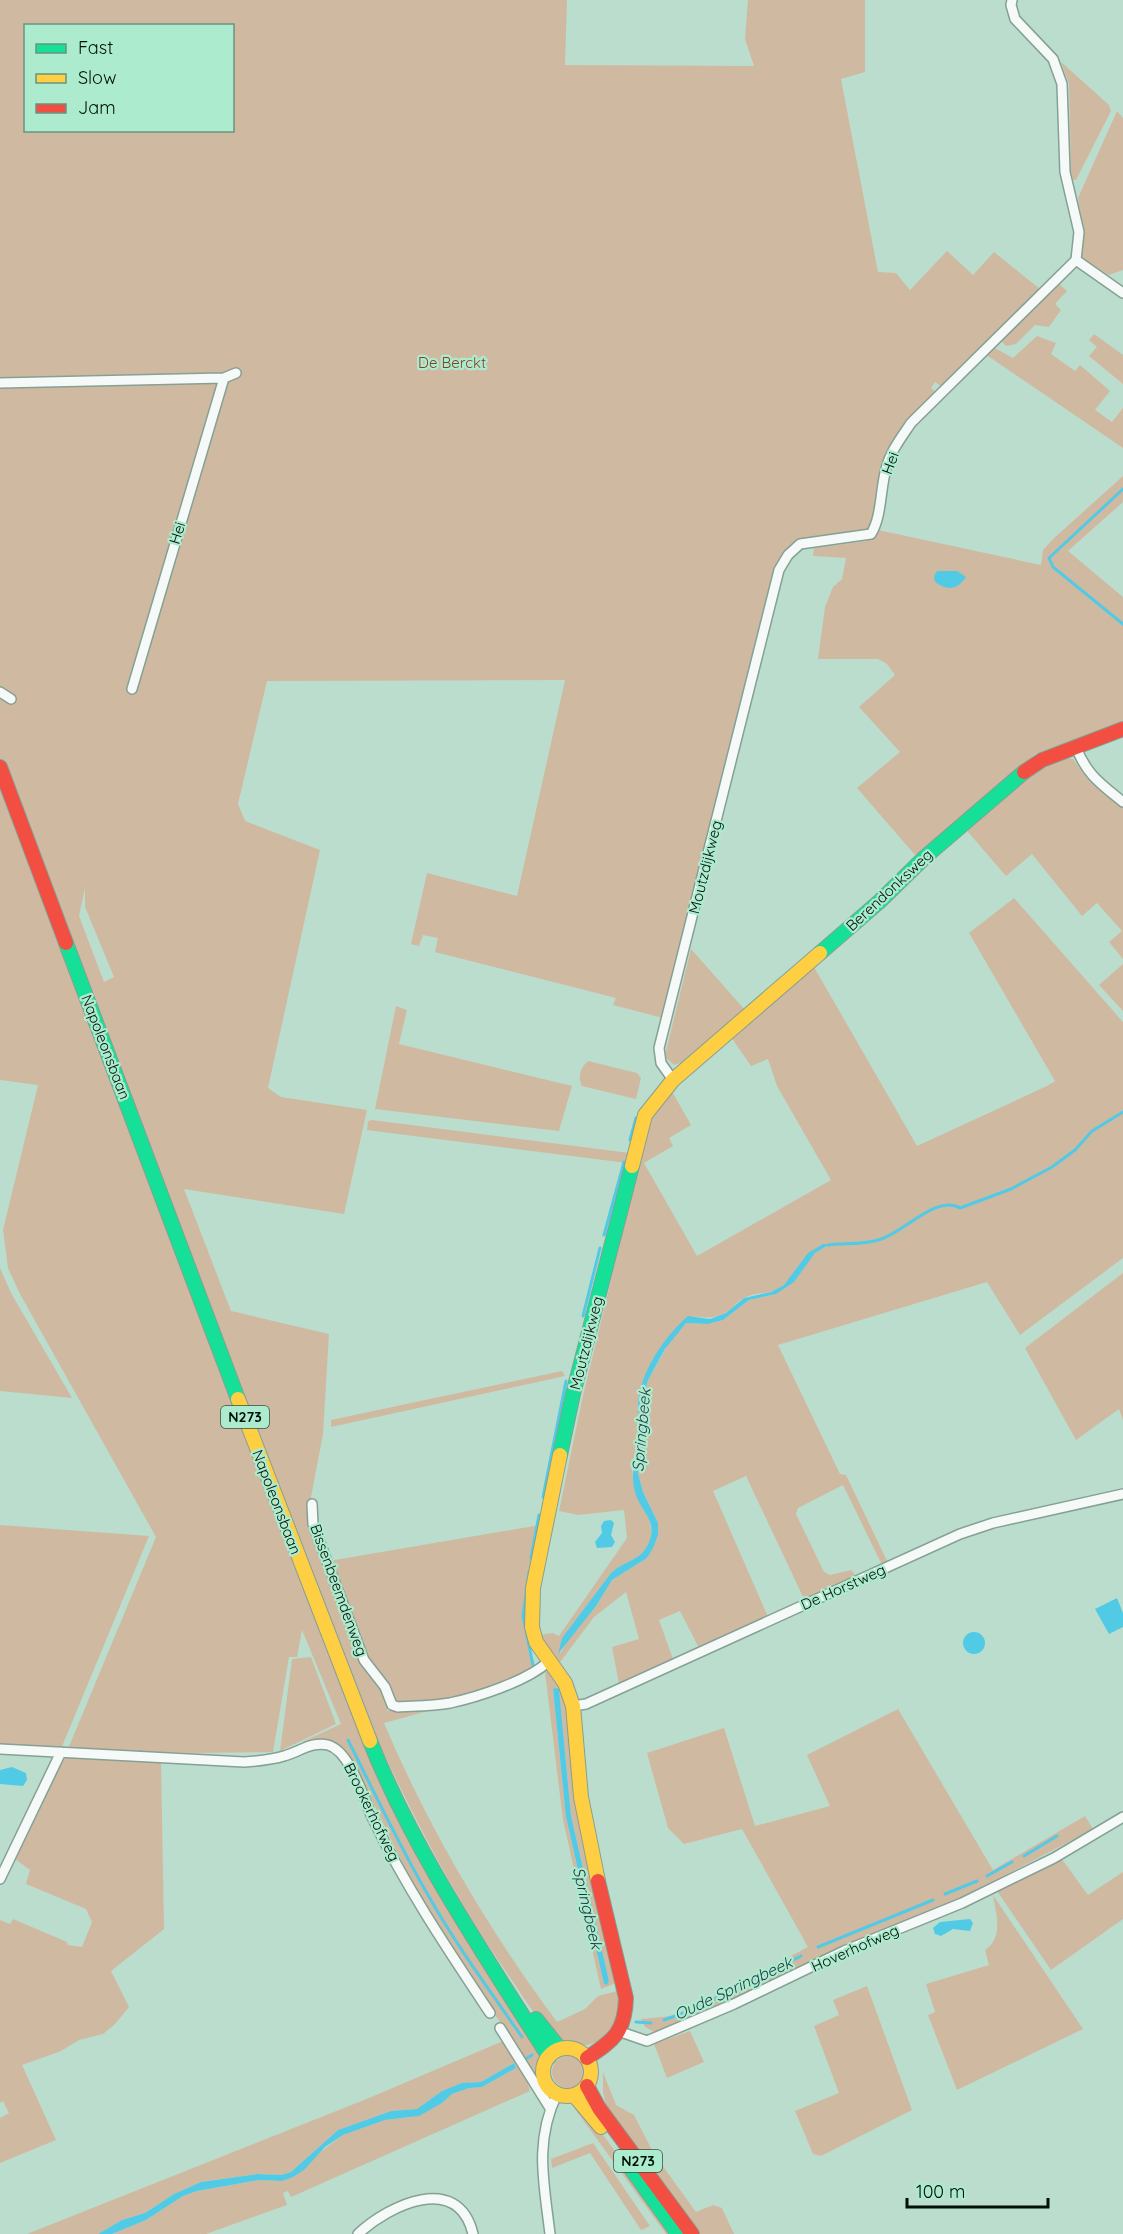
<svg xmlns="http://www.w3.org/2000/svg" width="1123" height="2234" viewBox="0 0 1123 2234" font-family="Quicksand,sans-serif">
<rect width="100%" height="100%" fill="#bbddce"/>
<path fill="#d0b9a1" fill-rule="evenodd" d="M0,0H567L565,65L754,66L745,39L748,0H865V72L841,79L878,272L896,273L910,290L947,251L973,275L994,252L1040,289L942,387L935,382L931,388L936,392C915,414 889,436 881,467C876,487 880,512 870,531L803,542L787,563L756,665L663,1018L613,1005L616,998L435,952L438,938L423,935L419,946L411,944L427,873L517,896L565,680L267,681L238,804L245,821L320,850L268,1088L281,1097L367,1110L344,1214L184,1189L231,1311L329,1334L323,1434L308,1513L361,1661L383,1689L388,1701L387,1711L450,1705L384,1723C429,1829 488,1929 557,2022L585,2009L598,1996L617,1991L620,1993C621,2010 618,2027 603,2038C590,2047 570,2050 556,2038C538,2022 523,1996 509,1976C451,1893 406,1803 364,1711L78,960L356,1718L541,2052L539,2073L544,2093L532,2071L425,1908L351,1758L331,1740L302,1742L341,1724L302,1630L297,1657H289L273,1752L193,1753L68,1749L156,1537L20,1294L8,1268L3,1230L38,1085L0,1080ZM26,26H232V130H26ZM85,888V907L114,977L104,982L79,916Z
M1061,62L1109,105L1111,111L1076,180H1073L1071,171L1069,84Z
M1117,111L1123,118V270L1109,275L1083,259L1080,253L1083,233L1078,198Z
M1058,283L1067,291L1055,304L1061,310L1049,327L1035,325L1016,344L1006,346L1000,340Z
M1094,334L1123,355V384L1089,356L1097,347L1089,340Z
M1037,336L1056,343L1051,354L1075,371L1080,365L1110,391L1095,410L1112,422L1123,408V448L985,354L993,347L1013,358Z
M1123,476V502L1068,551L1123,597V721L1035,754L915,855L857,788L900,752L859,707L895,675L887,664L878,659H818L825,607L833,587L842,579L846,558L813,556L814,548L867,541L878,530L1041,565L1043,550L1053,539Z
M1064,758L1073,759L1087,778L1123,807V959L1109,942L1122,931L1097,903L1082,916L1032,854L1006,876L968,832V826C999,801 1027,775 1064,758Z
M1014,898L1123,1022V1258L1020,1335L987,1282L778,1345L840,1474L846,1475L888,1563L882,1565L843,1485L798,1508L796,1514L824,1572L830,1575L851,1570L857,1577L805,1601L746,1476L713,1491L768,1617L699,1648L680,1611L659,1620L673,1659L619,1684L612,1647L639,1639L626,1592L594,1617L558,1665L539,1635L553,1633L559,1636L627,1538L624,1510L578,1515L559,1511L582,1400L647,1132L655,1111L670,1088L691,1125L669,1138L673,1146L644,1163L697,1256L831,1180L777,1086L768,1059L751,1066L731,1037L814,967L917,1146L1047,1086L1055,1081L969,933ZM828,1245L815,1253L776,1294L749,1300L723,1320L708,1324L686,1323L669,1343L648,1380L644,1395L646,1431L638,1473L643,1492L658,1523V1535L647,1558L612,1580L596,1606L570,1636L560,1654L562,1638L611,1573C623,1561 642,1561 649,1543C658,1520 634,1494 632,1469C631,1459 639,1448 641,1439C643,1424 637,1408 640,1393C645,1368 658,1348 676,1331C680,1326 682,1320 688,1318C698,1314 707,1321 723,1314C732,1311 735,1302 744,1298C753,1293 761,1294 770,1292C799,1284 794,1252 828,1245Z
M691,949L745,1010L686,1061L674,1065L666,1058V1051Z
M1123,964V1011L1099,985Z
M396,1006L407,1010L399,1044L572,1086L559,1131L375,1109Z
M588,1061L637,1073L641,1078L636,1099L582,1086C577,1077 581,1067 588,1061Z
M372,1120L630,1153L627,1163L367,1130L368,1121Z
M0,1268L11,1293L72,1398L0,1391Z
M1123,1273V1420L1119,1409L1076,1440L1025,1348Z
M562,1371L565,1376L331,1427V1420Z
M0,1525L149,1536L61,1749L0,1747Z
M540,1525L527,1595L524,1628L534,1667L521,1675L449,1701L395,1703L366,1659L329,1561Z
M311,1657L336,1724L280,1751L292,1659Z
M550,1671L565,1691L616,1983L601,1989L563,1820L545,1672ZM553,1689L559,1690L571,1816L609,1981L607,1985L604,1984L566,1817Z
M898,1709L993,1870L1085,1816L1093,1829L979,1889L656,2033L645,2027L641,2019L672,2016L686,2011L808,1947L742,1829L684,1844L668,1828L647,1753L724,1728L755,1826L830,1806L807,1755Z
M69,1756L161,1761L164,1929L111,1971L129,2007L115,2024L103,2034L79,2040L61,2051L22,2065L56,2140L0,2163V2118L9,2113L3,2101L0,2103V1920L10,1924L13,1919L67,1942L68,1945L82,1947L92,1922L86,1909L26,1884L30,1870L15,1859L62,1761Z
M1061,1858L1088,1895L1123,1872V1919L1051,1970L997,1891Z
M993,1895L1083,2029L957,2090L928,2015L935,2012L926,1984L989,1965L985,1950C1004,1937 996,1914 993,1895Z
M867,1986L912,2110L821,2156L813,2154L795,2111L839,2093L814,2026L839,2015L833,2000Z
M690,2031L704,2062L667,2078L654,2044Z
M503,2041L525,2075L530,2091L291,2197L288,2191L283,2193L287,2205L206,2234H112L146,2220L183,2196L197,2191L259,2180L282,2181L343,2135L385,2120L412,2117L442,2103L452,2094L469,2088L482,2087L516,2068L514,2063L481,2082H472L442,2091L417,2109L391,2111L338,2130L291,2172L281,2175L257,2174L201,2182L174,2194L145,2213L122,2220L98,2234H27L369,2098Z
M552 2072a16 16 0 1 1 32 0a16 16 0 1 1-32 0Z
M603,2072L616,2105L634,2115L654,2154L696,2212L713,2205L722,2208L734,2234H697L603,2108L606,2105L603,2092Z
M584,2108L674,2234H666L575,2109Z
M593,2143L650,2226L641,2230L590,2153L552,2168L551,2159Z"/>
<path fill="#51cae6" d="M937,571H957L966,577C957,590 948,591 935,582L934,576Z
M823,1244H830L815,1253L794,1282L776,1294L749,1300L723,1320L708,1324L686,1323L665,1349L648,1380L644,1395L646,1431L638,1473L643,1492L658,1523V1535L653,1548L647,1558L612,1580L596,1606L558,1654L562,1638L611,1573C623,1561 642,1561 649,1542C658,1520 640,1511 635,1492C629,1468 638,1459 641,1438C642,1428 638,1416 638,1406C639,1373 664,1337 688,1316L710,1319L726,1313L744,1298L771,1292L784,1285L808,1253Z
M611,1520L614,1523L611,1535L615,1542L612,1547L597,1548L595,1542L602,1533L601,1526L604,1521Z
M1117,1598L1123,1613V1627L1109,1634L1095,1609Z
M963 1643a11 11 0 1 1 22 0a11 11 0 1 1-22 0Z
M556,1688L559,1689L571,1816L609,1981L607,1985L604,1984L566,1817L553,1689Z
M12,1767L26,1773L27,1780L23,1786L0,1784V1770Z
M970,1919L973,1923L970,1931L953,1929L941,1936L935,1934L933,1928L940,1922Z
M514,2063L516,2068L482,2087L469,2088L452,2094L442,2103L419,2116L385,2120L343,2135L325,2147L304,2170L293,2177L282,2181L259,2180L197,2191L183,2196L146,2220L112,2234H98L122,2220L145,2213L174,2194L201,2182L257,2174L281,2175L291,2172L338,2130L391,2111L417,2109L442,2091L462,2083L481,2082Z"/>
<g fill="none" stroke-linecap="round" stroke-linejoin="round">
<path stroke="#51cae6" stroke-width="3" d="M1123,489L1049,558L1053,567L1123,624
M630,1140L636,1118
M604,1235L624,1162
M828,1245C844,1243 862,1245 878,1240C904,1233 936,1194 960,1208L1011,1189L1052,1167L1075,1150L1092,1131L1123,1112
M583,1316L600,1248
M543,1497L566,1381
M531,1558L539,1515
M529,1572L523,1616L533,1665
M348,1740C374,1792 399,1845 428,1895C456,1945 490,1991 522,2037
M1024,1856L1057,1836
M987,1876L1012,1862
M945,1894L977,1881
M818,1947L933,1900
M664,2020L697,2008L801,1956
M636,2022L651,2023
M527,2058L532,2055"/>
<defs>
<path id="street" d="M1076,260L1123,293
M0,383L224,378L236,373
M132,689L224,378
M0,692L11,699
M1076,747C1086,774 1101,784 1123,802
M673,1080L661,1063L659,1048L779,570L788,555L800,544L871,534C882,516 880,490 886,469C890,452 901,438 911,423L1076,260L1079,232L1065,172L1062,84L1053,59L1015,19L1011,5L1012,0
M312,1504L313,1524L364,1660L385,1687L392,1705L398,1707C415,1706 433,1706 450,1703C478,1697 527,1681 548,1662
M573,1706L586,1704L960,1534L993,1523L1123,1494
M0,1749L244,1762C258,1761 271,1760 284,1756C299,1752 312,1741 328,1745C350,1751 363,1797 372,1817C405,1886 448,1950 490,2013
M0,1879L61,1752
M500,2028L550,2108
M621,2032L647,2041L734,2004L844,1951L962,1903L1054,1858L1123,1817
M358,2234C389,2205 458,2172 473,2234
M550,2234C544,2183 534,2142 557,2094"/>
<path id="fast" d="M66,943L238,1399
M820,953L880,901L925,857L1024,772
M560,1455L573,1394L632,1166
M370,1741C415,1854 485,1955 549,2057
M536,2019L560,2049
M624,2159L678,2234"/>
<path id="slow" d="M632,1166L645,1115L673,1080L820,953
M238,1399L370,1741
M560,1455L533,1588L532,1627L536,1642L565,1683L573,1706L581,1797L598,1881
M543 2072a24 24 0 1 1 48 0a24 24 0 1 1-48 0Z
M574,2095L601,2127"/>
<path id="jam" d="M0,767L66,943
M1024,772L1042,760L1123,729
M587,2058C614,2040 625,2032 626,1998L598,1881
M587,2086L599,2108L692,2234"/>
</defs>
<use href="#street" stroke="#85a094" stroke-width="12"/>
<use href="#fast" stroke="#85a094" stroke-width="16"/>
<use href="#slow" stroke="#85a094" stroke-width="16"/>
<use href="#jam" stroke="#85a094" stroke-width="16"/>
<use href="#street" stroke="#f5faf8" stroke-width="9"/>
<use href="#fast" stroke="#16e098" stroke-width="14"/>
<use href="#slow" stroke="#ffcf43" stroke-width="14"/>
<use href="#jam" stroke="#f24e42" stroke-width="14"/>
</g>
<g text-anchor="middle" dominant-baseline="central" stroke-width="4.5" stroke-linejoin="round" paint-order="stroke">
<g fill="#adebcf" stroke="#345244" stroke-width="1.5">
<rect x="221" y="1406" width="48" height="22" rx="4.5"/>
<rect x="614" y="2150" width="48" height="22" rx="4.5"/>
</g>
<g font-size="14" font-weight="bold" fill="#001108">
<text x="245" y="1417">N273</text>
<text x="638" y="2161">N273</text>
</g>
<g font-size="15" fill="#824122" stroke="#adebcf">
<text x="452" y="362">De Berckt</text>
</g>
<g font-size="15" fill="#001108" stroke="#adebcf">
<text transform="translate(890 463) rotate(-70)">Hei</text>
<text transform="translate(177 533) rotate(-73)">Hei</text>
<text transform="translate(705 867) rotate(-76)">Moutzdijkweg</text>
<text transform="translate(889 890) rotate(-43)">Berendonksweg</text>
<text transform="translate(106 1047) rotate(69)">Napoleonsbaan</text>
<text transform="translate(586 1343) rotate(-76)">Moutzdijkweg</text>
<text transform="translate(277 1502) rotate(69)">Napoleonsbaan</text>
<text transform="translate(843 1587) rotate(-24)">De Horstweg</text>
<text transform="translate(339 1590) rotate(70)">Bissenbeemdenweg</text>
<text transform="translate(372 1812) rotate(64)">Brookerhofweg</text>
<text transform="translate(855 1948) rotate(-24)">Hoverhofweg</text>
</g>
<g font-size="16" font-style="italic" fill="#1f3740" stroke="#adebcf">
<text transform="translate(641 1430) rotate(-85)">Springbeek</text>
<text transform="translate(588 1908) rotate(77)">Springbeek</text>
<text transform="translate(733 1988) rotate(-25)">Oude Springbeek</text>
</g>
</g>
<rect x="24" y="24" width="210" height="108" fill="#adebcf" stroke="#68947f" stroke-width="1.5"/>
<rect x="36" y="44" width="30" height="9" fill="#16e098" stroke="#68947f" stroke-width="1.5"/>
<text x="78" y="54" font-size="18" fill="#001108">Fast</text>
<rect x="36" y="74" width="30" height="9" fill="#ffcf43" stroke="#68947f" stroke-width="1.5"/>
<text x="78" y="84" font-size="18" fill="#001108">Slow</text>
<rect x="36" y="104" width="30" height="9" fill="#f24e42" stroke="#68947f" stroke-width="1.5"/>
<text x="78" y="114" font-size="18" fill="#001108">Jam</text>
<path d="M907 2198v9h141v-9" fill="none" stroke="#001108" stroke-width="3"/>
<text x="916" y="2198" font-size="18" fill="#001108" stroke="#adebcf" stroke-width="4.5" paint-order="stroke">100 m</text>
</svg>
